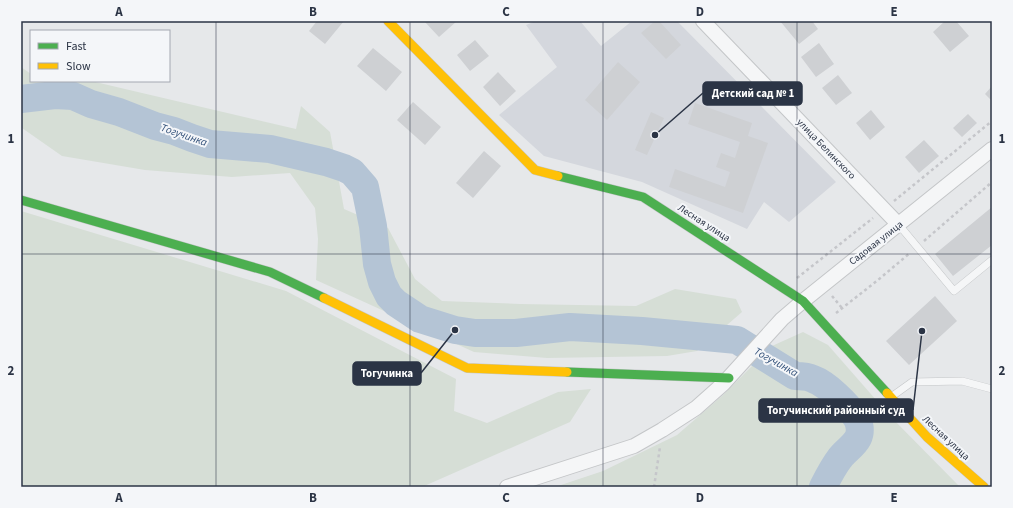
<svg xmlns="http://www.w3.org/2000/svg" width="1013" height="508" viewBox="0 0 1013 508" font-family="'Source Sans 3',sans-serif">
<rect width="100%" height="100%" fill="#e6e8ea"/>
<path fill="#d4d7dd" d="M536,21H580L601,46L632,21H677L836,182L789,222L764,202L747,229L642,182L544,156L499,115L557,67L526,25Z"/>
<path fill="#d6ded6" d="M21,67L31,74V81H91L296,129L301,106L330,132L344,209L388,228L415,279L442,301L520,304L636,306L675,289L736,299L742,312L697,351L667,356L547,358L474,352L316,280L318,239L315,208L290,173L232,177L145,170L62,156L22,128L21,129Z
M21,211L286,291L456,379L454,411L487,423L558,392L591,389L570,422L422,487H21Z
M803,332L828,345L891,417L960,487H555L603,471L677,435L722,396L772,346Z"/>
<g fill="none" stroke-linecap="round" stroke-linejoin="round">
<path stroke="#b4c4d5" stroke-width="28" d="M21,99L55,95L73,96L91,104L119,112L155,126L174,131L192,138L210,144L270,149L326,162L344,168L352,172L365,187L373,226L377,264L382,282L389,296L396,303L420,319L455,330L475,333H516L570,327L642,331L737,340L795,376C801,376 807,376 813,379C827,384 847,404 856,417C860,423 861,432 858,438C854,446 845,451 840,458C833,467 828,477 823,487"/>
</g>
<path fill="#ced0d3" d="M317,21H344L325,44L309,31Z
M424,21H457L439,37Z
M655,21H659L681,45L666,59L641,33Z
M780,21H812L818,29L799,44Z
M945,21H956L969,36L950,52L933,32Z
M475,40L489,56L470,71L457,55Z
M819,43L834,64L816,77L801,57Z
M373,48L402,72L386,91L357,66Z
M618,62L640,82L607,120L585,100Z
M498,72L516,91L500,106L483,87Z
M838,75L852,93L836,105L822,88Z
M992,86V101L985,94Z
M413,102L441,127L425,145L397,120Z
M695,103L752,123L748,136L768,143L743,213L669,187L675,169L725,187L730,172L716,167L721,153L735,158L740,142L688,124Z
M871,110L885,127L870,140L856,123Z
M651,112L664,118L647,155L635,150Z
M968,114L977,123L962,137L953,128Z
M924,140L939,156L919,173L905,157Z
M484,151L501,166L473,198L456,183Z
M992,207V245L953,276L935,254Z
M935,296L957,321L909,365L886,341Z"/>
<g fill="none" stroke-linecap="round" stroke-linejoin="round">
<defs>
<path id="lane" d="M899,225L954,291L992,260
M891,397L912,382L962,381L992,389"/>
<path id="street" d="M703,21L899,225
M507,487L634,446L662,430L696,408L723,384L782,319L803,301L992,149"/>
<path id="fast" d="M558,176L643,197L803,301L887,393
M21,200L270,272L324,298
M567,372L729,378"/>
<path id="slow" d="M388,21L535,170L558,176
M324,298L467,368L567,372
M887,393L927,437L984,487"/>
</defs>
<use href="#lane" stroke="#c4c6c8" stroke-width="8"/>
<use href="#street" stroke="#c4c6c8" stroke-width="16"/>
<use href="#fast" stroke="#c4c6c8" stroke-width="10"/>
<use href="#slow" stroke="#c4c6c8" stroke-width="10"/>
<path stroke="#c5c6ca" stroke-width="2.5" stroke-dasharray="3 3" stroke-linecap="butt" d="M894,201L992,121
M924,241L992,182
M797,278L873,218
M832,296L842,308
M836,313L878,280L910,253
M654,487L660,447"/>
<use href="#lane" stroke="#f5f6f7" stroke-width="7"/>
<use href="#street" stroke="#f5f6f7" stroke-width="14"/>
<use href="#fast" stroke="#4caf50" stroke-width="9"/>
<use href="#slow" stroke="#ffc107" stroke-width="9"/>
</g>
<path fill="none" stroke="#2b3445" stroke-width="1" stroke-opacity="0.55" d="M216,21V487M410,21V487M603,21V487M797,21V487M21,254H992"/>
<g text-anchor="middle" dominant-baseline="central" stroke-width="4" stroke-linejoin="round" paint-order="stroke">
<g font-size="10" fill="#2b3445" stroke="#f4f6f9">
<text transform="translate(826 149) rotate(46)">улица Белинского</text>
<text transform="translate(704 223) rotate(33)">Лесная улица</text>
<text transform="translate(876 243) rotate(-38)">Садовая улица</text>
<text transform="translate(946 438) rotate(43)">Лесная улица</text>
</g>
<g font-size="11" font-style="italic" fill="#34527a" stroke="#f4f6f9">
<text transform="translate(184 135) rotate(19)">Тогучинка</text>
<text transform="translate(776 362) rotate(29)">Тогучинка</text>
</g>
</g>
<path fill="none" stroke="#2b3445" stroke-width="1.5" d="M655 135L703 93M455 330L421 373M922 331L913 410"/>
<g fill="#2b3445" stroke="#f4f6f9" stroke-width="1.5">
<circle cx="655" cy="135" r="4"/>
<circle cx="455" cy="330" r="4"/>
<circle cx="922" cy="331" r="4"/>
</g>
<g fill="#2b3445" stroke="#2b3445" stroke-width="1.5">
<rect x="703" y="82" width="99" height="23" rx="4"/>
<rect x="353" y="362" width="68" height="23" rx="4"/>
<rect x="759" y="399" width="154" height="23" rx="4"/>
</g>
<g font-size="11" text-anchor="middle" font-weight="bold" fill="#fff">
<text x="753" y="97">Детский сад № 1</text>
<text x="387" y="377">Тогучинка</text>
<text x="836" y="414">Тогучинский районный суд</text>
</g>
<rect width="1013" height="508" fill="none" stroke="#f4f6f9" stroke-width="44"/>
<rect x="30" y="30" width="140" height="52" fill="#f4f6f9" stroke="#a4a8b1"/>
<rect x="38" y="43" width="20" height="6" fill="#4caf50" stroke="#a4a8b1"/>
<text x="66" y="50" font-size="12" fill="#2b3445">Fast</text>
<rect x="38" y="63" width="20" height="6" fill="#ffc107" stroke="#a4a8b1"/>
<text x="66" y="70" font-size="12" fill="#2b3445">Slow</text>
<rect x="22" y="22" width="969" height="464" fill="none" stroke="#2b3445" stroke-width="1.5"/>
<g font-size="13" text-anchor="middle" font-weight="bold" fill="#2b3445">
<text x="119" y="16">A</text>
<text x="313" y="16">B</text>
<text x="506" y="16">C</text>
<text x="700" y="16">D</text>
<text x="894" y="16">E</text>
<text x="11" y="143">1</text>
<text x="1002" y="143">1</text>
<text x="11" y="375">2</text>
<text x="1002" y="375">2</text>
<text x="119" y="502">A</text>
<text x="313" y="502">B</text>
<text x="506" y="502">C</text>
<text x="700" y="502">D</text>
<text x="894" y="502">E</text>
</g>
</svg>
